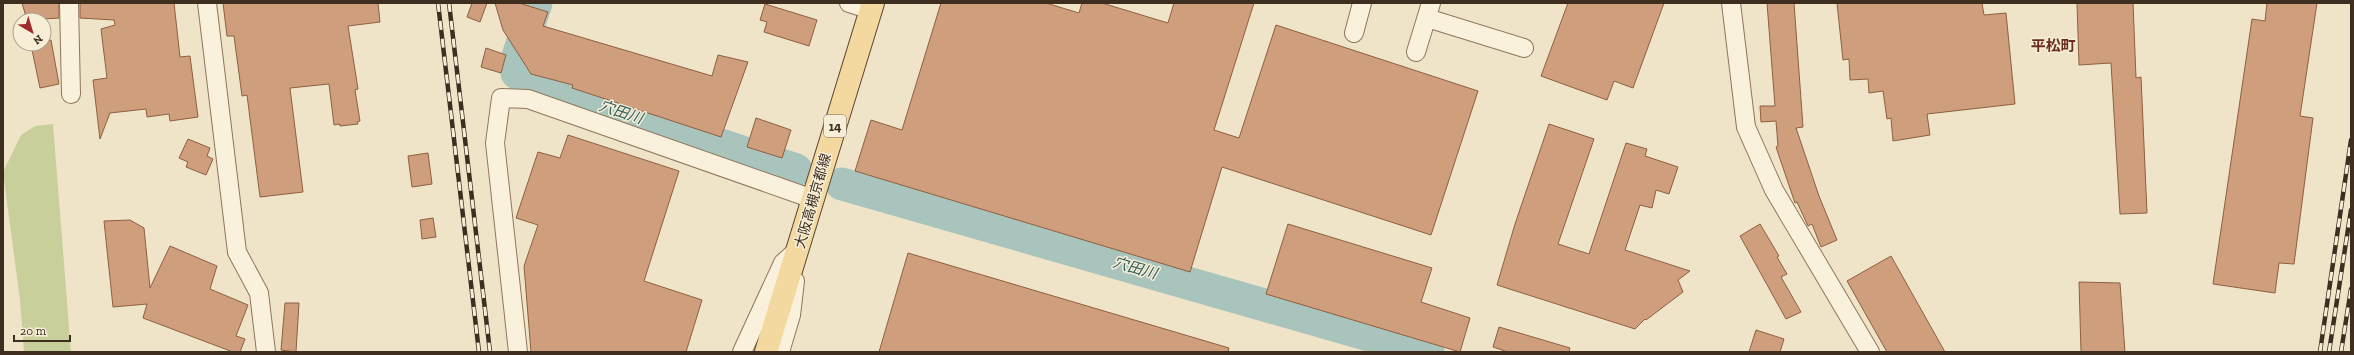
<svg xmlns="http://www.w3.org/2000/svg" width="2354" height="355" viewBox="0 0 2354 355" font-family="'Zilla Slab','Noto Sans JP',serif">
<rect width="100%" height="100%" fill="#f0e4c8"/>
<path fill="#c9cf9b" d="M53,124L71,352H24L20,300L3,172L21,135L35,126Z"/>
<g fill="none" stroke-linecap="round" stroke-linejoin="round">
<path stroke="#a9c4bc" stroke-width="33" d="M536,3L516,62L517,73L527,80L796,170
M842,184L1428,352"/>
</g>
<path fill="#cf9f7d" stroke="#8d5f41" d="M22,3H59V18L27,20Z
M80,3H174L180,57L190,56L198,117L170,121L169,114L147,117L146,109L110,113L100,139L93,80L107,78L101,29L115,25L114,20L80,18Z
M223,3H378L380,22L348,26L358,89L355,90L360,121L357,122L358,124L340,126V124L334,125L329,84L290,88L303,192L260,197L247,95L242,96L234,36H227Z
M472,3H487L480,22L467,17Z
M495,3H519L548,12L543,26L712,76L718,55L748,62L721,137L572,88L573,85L531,74L503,30Z
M941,3H1046L1079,13L1082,3H1102L1168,23L1174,3H1254L1214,130L1239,138L1276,25L1478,91L1431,235L1222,167L1190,272L855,171L871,120L902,130Z
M1568,3H1664L1633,88L1614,81L1607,100L1541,76Z
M1767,3H1794L1803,127L1796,128L1819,196L1837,240L1821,247L1812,224L1808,226L1797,202L1795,203L1776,147L1778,146L1776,121L1761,122L1760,106H1775Z
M1837,3H1982L1984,15L2006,13L2015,104L1927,114L1930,135L1893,141L1891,118L1887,119L1883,91L1869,93L1868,79L1850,80L1849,59L1843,60Z
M2077,3H2133L2136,78L2141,77L2147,213L2120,214L2111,63L2079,65Z
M2267,3H2317L2300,116L2313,118L2294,264L2279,263L2275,293L2213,284L2252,19L2265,21Z
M765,4L817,20L809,46L764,32L767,22L760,20Z
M51,40L59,84L40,88L31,45L44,44V42Z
M486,48L506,55L501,73L481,67Z
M756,118L791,130L782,158L747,147Z
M1549,124L1594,139L1558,244L1589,254L1626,143L1647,149L1645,156L1678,167L1669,194L1656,190L1652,208L1640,205L1625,250L1690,271L1678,280L1683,292L1646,320L1645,319L1635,329L1497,285L1515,224Z
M568,135L679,171L644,281L702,300L686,352H531L524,266L538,225L516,218L538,152L560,158Z
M188,139L210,148L207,156L213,159L206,175L186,167L188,162L179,158Z
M428,153L432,184L412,187L408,156Z
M433,218L436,237L422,239L420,220Z
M130,220L144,228L150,288L170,246L217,266L210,289L248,305L236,336L245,339L240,352H233L143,318L147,304L113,307L104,221Z
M1288,224L1432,268L1421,302L1470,318L1460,352L1266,294Z
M1760,224L1779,256L1777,257L1787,274L1781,277L1801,312L1786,319L1740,236Z
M908,253L1229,348L1228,352H879Z
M1891,256L1945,352H1887L1847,281Z
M2079,282L2120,283L2125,352H2081Z
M285,303H299L296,352L281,350Z
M1499,327L1570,348L1569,352H1508L1493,347Z
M1756,330L1784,339L1780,352H1749Z"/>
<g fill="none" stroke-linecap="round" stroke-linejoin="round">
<defs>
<path id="minor" d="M69,3L71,94
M207,3L237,252L259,293L266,352
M849,3L871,10
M1731,3L1746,127L1774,190L1870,352
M1427,18L1524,48
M1354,33L1362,3
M1416,52L1431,3
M518,352L495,143L501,98L528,99L813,199
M742,352L783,263L793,254
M780,352L791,315L795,281"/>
<path id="primary" d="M766,352L873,3"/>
</defs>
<use href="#minor" stroke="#8d765c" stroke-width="20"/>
<use href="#primary" stroke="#5b4430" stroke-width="24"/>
<use href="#minor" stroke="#faf1dc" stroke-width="18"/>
<use href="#primary" stroke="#f3d9a0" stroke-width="22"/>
<defs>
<path id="rail" d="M438,3L479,352
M449,3L490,352
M2320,352L2351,140
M2329,352L2351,210
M2341,352L2351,289"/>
</defs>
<use href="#rail" stroke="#3d2e20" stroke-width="4.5"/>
<use href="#rail" stroke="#f7eed8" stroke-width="3" stroke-dasharray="9" stroke-linecap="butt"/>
</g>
<g text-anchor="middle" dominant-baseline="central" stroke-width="3" stroke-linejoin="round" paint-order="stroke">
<rect fill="#f7eed8" stroke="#756857" stroke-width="1" x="824" y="115" width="22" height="22" rx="3"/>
<g font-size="13" font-weight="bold" fill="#3d2e20">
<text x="835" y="126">14</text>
</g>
<g font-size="14" fill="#3d2e20" stroke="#f7eed8">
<text transform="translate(813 201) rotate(-74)">大阪高槻京都線</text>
</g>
<g font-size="15" font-weight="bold" fill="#6b2e1e" stroke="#f7eed8">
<text x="2053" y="46">平松町</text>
</g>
<g font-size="15" font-style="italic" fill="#2f5d5a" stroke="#f7eed8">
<text transform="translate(621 112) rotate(18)">穴田川</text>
<text transform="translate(1135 268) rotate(16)">穴田川</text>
</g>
</g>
<rect width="2354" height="355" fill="none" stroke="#3d2e20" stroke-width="8"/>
<g transform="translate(32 32) rotate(142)"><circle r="19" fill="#f7eed8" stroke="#ada18e"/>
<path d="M0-3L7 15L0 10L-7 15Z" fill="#9e2a2b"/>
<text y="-6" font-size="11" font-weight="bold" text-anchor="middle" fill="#3d2e20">N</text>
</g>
<path d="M14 335v6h56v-6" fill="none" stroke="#3d2e20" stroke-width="2"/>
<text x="20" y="335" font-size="12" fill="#3d2e20" stroke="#f7eed8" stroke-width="3" paint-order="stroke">20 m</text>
</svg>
